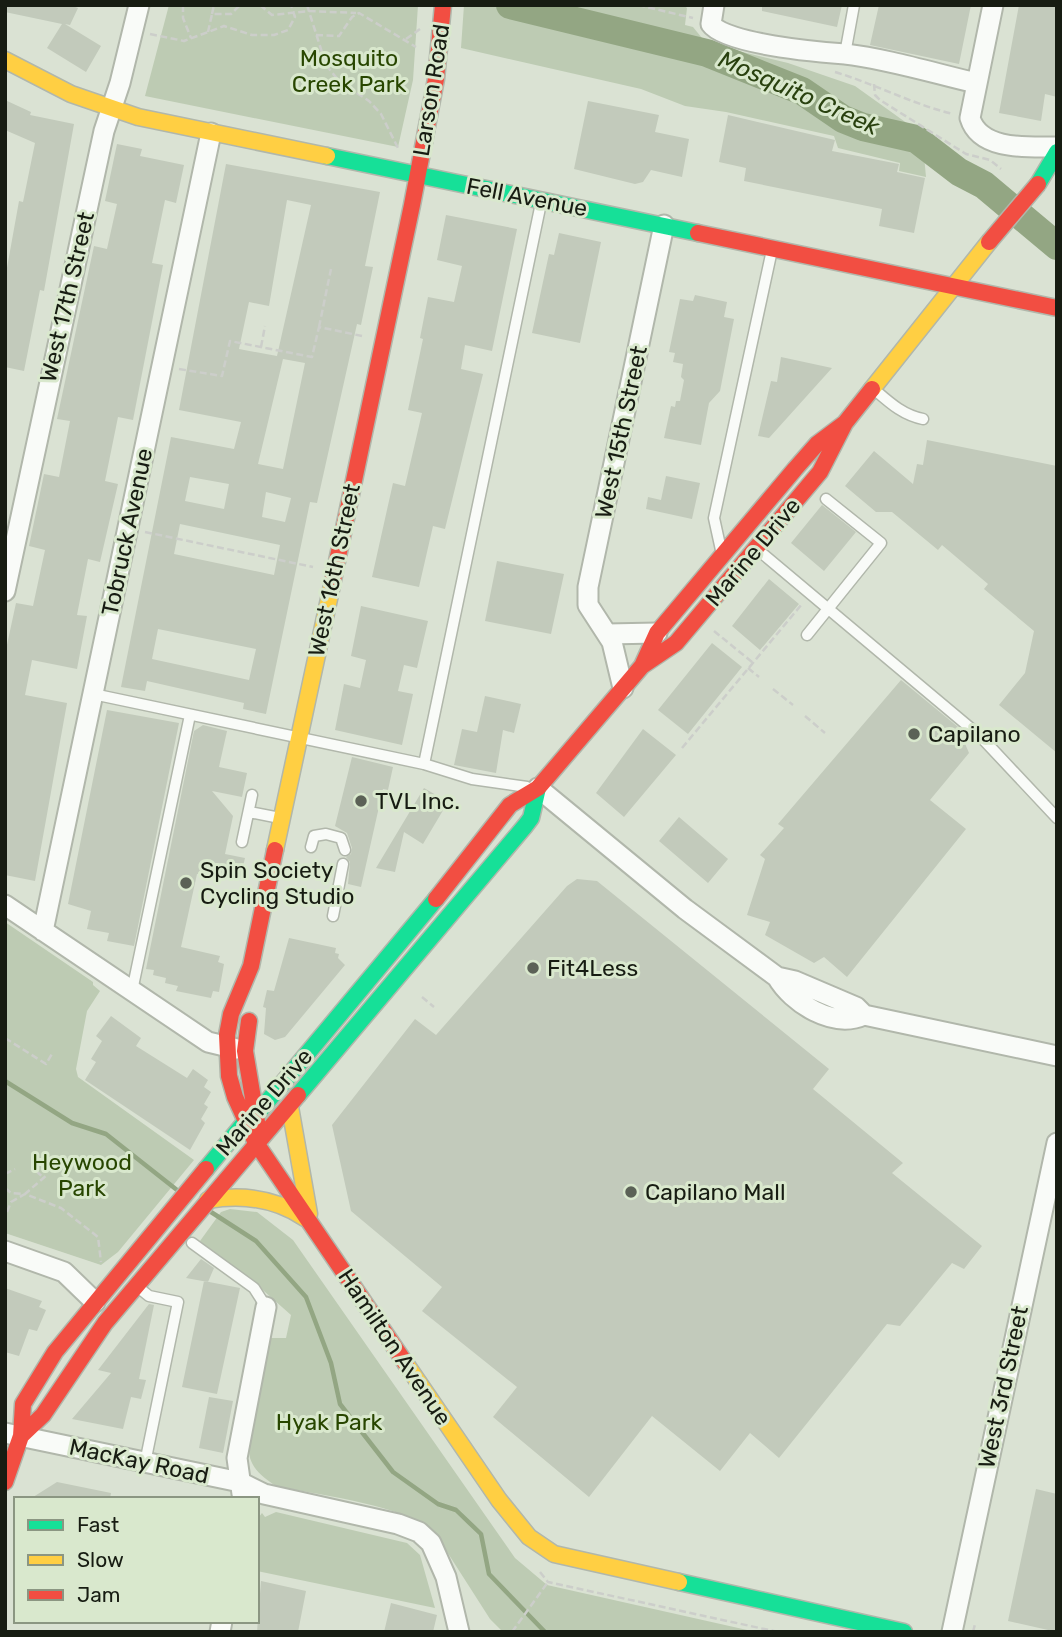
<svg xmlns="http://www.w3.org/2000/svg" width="1062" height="1637" viewBox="0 0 1062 1637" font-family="Rubik,sans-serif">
<rect width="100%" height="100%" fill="#dae2d3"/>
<path fill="#bdcbb3" d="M169,5H418L413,80L398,147L145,96Z
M464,5H684L687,8L685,25L693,27L706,43L788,63L855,86L922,134L926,177L899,171L900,163L838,148L834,136L726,112L685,106L641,89L461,48Z
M5,922L93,982V985L100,991L87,1011L76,1069L78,1077L194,1160L118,1252L101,1265L5,1233Z
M230,1209L257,1212L293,1240L515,1558L547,1585L756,1632H503L490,1619L435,1533C407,1505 317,1495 276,1486C265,1479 254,1471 250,1458C245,1437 265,1363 270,1338H286L291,1315L248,1277L208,1251L200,1241L221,1212Z
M276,1512L407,1543L420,1555L435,1608L257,1571L259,1517L262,1513L265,1517Z"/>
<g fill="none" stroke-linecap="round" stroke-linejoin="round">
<path stroke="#93a683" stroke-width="4.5" d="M5,1081L72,1123L106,1134L177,1190
M211,1212L256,1241L306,1297L331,1363L340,1404L393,1472L438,1504L456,1510L481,1534L489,1574L545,1632"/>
<path stroke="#93a683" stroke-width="28" d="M510,5L707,53L802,91L843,119L863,127L916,139L959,172L984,185L1057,246"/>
</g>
<path fill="#c2cabb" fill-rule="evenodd" d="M5,5H70L78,8L70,25L65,24L101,46L86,72L47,48L62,24L5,12Z
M762,5H842L837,27L762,11Z
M879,5H971L959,64L870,45Z
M1019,5H1057V97L1045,94L1041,121L999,113Z
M5,100L31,112L30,115L74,124L44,291L40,290L24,371L5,367V279L19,201L23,202L35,143L5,130Z
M588,101L659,115L655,132L689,139L682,177L651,170L643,182L635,184L574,169Z
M728,115L835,140L832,151L899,164L897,172L925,178L914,233L879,226L882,209L744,181L746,168L719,162Z
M117,144L142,149L140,156L184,165L176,203L165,200L152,263L163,265L133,420L118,417L105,481L118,484L100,562L88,559L77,615L87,616L77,669L32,660L25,695L67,703L35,881L5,875V654L16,603L33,606L45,550L29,546L44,474L59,477L70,421L57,419L94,246L107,249L117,204L105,201Z
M226,164L380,192L365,266L373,267L361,325L357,324L317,503L310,502L266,714L243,709L244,703L147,681L145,691L121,687L171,437L234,449L241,422L179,410ZM287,200L311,205L277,356L239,349L249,302L269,306ZM283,359L305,363L283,469L258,464ZM190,477L229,484L224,509L185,501ZM266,492L291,498L285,522L262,517ZM180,524L280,545L274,575L174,554ZM158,629L256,649L249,680L152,659Z
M446,215L517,229L492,351L465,345L461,369L483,374L445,529L433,526L419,587L372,577L393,483L405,486L422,413L408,410L423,339L420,338L428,297L454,302L462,266L437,260Z
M559,233L601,242L580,343L532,333L549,254L554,255Z
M695,295L727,302L724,317L734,319L720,391L709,403L701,445L664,438L671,406L675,407L676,401H680L684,380L681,377L683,364L673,362L675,353L669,352L680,299L693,301Z
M781,357L832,368L769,438L758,436L771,381L777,382Z
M927,440L1057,466V753L999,705L1025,673L1034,631L984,589L988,584L942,545L938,550L892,512H876L845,486L874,451L913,484L917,464L923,465Z
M666,476L700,483L692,519L646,509L648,497L661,500Z
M822,505L856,532L824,571L791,543Z
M497,561L564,574L551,634L485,621Z
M769,579L799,604L760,650L732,626Z
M361,606L428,621L417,668L404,665L398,691L413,694L402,745L335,730L344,684L360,688L366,660L351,656Z
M712,643L742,667L688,734L658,710Z
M901,680L958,727L969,753L930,800L966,829L847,977L824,957L814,963L765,935L770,922L747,915L765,859L760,855L784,828L778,824Z
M485,696L521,704L514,733L503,730L496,773L454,765L462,729L477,732Z
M107,710L179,723L134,946L107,941L109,933L87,929L91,911L68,904Z
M203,725L227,731L219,767L247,773L242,797L212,791L233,816L225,854L245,858L240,879L197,874L181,947L220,956L218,962L224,964L219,992L213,991L211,998L176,991L178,986L165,983L166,978L153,975L154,970L146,969L194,731Z
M643,729L676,755L624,817L596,793Z
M352,757L393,767L388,790L383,789L361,887L348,884L350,862L346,857L351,854L352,848L347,833L335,826Z
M424,788L448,802L423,844L404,832L395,872L376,868Z
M679,817L728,859L708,883L659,841Z
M577,879L597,881L829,1069L813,1089L903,1163L892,1173L982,1246L964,1269L952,1263L900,1326L887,1324L779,1458L750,1433L720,1471L652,1416L589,1497L493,1417L517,1387L422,1311L442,1287L351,1211L332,1125L415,1019L436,1035L567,886Z
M289,938L336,948L335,953L339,954L338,958L345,965L285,1037L275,1040L264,1034L266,1008L263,1007L267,990L274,991Z
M111,1016L141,1038L136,1046L187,1078L193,1069L208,1080L204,1087L211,1092L204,1104L208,1107L201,1119L205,1123L190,1150L85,1080L96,1062L91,1059L102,1041L96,1036Z
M201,1259L214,1268L208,1282L186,1278Z
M204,1281L240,1288L217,1394L182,1387Z
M5,1288L42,1301L39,1307L46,1310L37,1331L29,1329L19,1356L5,1352Z
M149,1304L154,1305L139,1379L146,1380L141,1399L131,1397L123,1429L72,1419L111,1373L98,1370Z
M209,1397L233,1401L223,1453L199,1448Z
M57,1482L111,1493L110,1499H30Z
M1036,1489L1057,1494V1632L1008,1621Z
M261,1581L306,1591L298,1632H257Z
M391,1603L437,1615L433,1632H384Z"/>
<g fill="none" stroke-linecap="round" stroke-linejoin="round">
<defs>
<path id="lane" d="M845,54L854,5
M875,390C890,403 903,415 923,419
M757,549L980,736L1057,818
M721,550L714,518L772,250
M807,635L881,543L826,499
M93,694L424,764L472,779L527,787
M424,764L541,203
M249,812L280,818
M242,842L252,795
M311,847L314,836L326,834L341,838L345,850
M333,916L343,864
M132,991L190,715
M192,1243L254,1288L266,1307
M139,1288L149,1296L178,1302L145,1463"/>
<path id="street" d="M714,5L711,24C725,44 819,52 845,54C888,59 933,73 976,83
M993,5L970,118C980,151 1028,147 1057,147
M5,591L104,131L120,83L139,5
M607,634L657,633
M623,688L612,642L588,605V587L664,225
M538,788L685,909L777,977L795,981L856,1007L864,1015
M5,905L208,1042L237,1049
M43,931L211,133
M777,977C792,1003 833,1029 864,1015L1057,1056
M5,1251L64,1272L95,1302
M5,1433L240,1482L264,1494L398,1524L419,1532L431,1543L446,1577L459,1632
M242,1494L237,1458L266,1307
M220,1632L222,1621
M952,1632L1057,1143"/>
<path id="fast" d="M327,156L698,233
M1038,184L1057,152
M298,1095L525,826L531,818L538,788
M206,1169L245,1122L257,1114L436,899
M679,1582L904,1632"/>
<path id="slow" d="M5,60L71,94L138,117L327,156
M872,389L989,242
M275,850L332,585
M290,1107L309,1214
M208,1200C243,1194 275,1198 305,1218
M406,1364L499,1500L529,1537L554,1554L679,1582"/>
<path id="jam" d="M698,233L1057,308
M332,585L412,205L436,79L443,5
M642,666L676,643L820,472L845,423L872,389
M275,850L251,966L231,1014L227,1035L229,1076L235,1097L256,1143L406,1364
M436,899L510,805L538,788L642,666L657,633L795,469L817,444L845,423
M249,1021L245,1051L257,1122
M21,1436L23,1404L55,1352L206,1169
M5,1482L21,1436L43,1415L105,1323L298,1095"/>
</defs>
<use href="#lane" stroke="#b1b7ab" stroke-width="13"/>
<use href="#street" stroke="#b1b7ab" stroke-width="23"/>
<use href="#fast" stroke="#b1b7ab" stroke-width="19"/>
<use href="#slow" stroke="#b1b7ab" stroke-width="19"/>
<use href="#jam" stroke="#b1b7ab" stroke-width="19"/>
<path stroke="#ccceca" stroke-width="2.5" stroke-dasharray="7 3.5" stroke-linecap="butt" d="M183,5V18L191,38
M260,5L272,15L309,11L356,13
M307,5L326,65L339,81L369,101L381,114L398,148
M638,5L693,18
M212,14L214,5
M208,32L212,14H231L240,5
M150,34L184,41L224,26L252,35H274L288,30L295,17L291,5
M316,35L339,36L352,17L359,13L416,47
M406,39L420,29
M835,72C875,84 912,104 953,114
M874,84L875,95L880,100L966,154L990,160L1001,169
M319,327L331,269
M261,347L265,326
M179,369L222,376L230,341L312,357L319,327L362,336
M145,532L313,567
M714,631L752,662
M748,668L759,677
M773,689L793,705
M805,716L825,733
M682,748L802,604
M422,997L434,1007
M5,1038L46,1064L53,1052
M36,1171L44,1178
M5,1174L15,1169
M5,1188L11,1193L25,1194L48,1174
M7,1212L11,1202L25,1194L61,1208L98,1237L101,1262
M540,1572L548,1582L778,1632
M512,1632L548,1582
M973,1632L975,1624"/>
<use href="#lane" stroke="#f9fbf8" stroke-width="10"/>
<use href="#street" stroke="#f9fbf8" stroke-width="19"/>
<use href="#fast" stroke="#16e098" stroke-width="16"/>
<use href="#slow" stroke="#ffcf43" stroke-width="16"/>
<use href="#jam" stroke="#f24e42" stroke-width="16"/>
<defs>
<path id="jam-bridge" d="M989,242L1038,184"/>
</defs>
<use href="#jam-bridge" stroke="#b1b7ab" stroke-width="19" stroke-linecap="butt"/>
<use href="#jam-bridge" stroke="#f24e42" stroke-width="16"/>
</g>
<g fill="#5b6156" stroke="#d9e8cd" stroke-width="2.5">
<circle cx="914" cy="734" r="7"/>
<circle cx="361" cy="801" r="7"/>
<circle cx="186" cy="883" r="7"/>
<circle cx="533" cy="968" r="7"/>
<circle cx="631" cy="1192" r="7"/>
</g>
<g text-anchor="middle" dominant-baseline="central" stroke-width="6" stroke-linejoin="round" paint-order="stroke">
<g font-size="23" fill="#284600" stroke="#d9e8cd">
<text x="349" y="58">Mosquito<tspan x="349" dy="26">Creek Park</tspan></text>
<text x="82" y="1162">Heywood<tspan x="82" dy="26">Park</tspan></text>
<text x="329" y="1422">Hyak Park</text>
</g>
<g font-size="23" fill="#171c12" stroke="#d9e8cd">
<text transform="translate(431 90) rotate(-81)">Larson Road</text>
<text transform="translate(527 197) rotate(11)">Fell Avenue</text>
<text transform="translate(67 297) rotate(-77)">West 17th Street</text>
<text transform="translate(621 432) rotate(-78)">West 15th Street</text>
<text transform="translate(127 532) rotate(-78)">Tobruck Avenue</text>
<text transform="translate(753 552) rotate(-50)">Marine Drive</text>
<text transform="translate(334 570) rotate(-78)">West 16th Street</text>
<text transform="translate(264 1102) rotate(-49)">Marine Drive</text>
<text transform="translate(395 1347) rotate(56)">Hamilton Avenue</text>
<text transform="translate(1003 1387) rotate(-78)">West 3rd Street</text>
<text transform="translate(139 1461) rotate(12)">MacKay Road</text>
</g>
<g font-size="23" fill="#171c12" stroke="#d9e8cd" text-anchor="start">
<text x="928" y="734">Capilano</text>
<text x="375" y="801">TVL Inc.</text>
<text x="200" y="870">Spin Society<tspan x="200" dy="26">Cycling Studio</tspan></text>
<text x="547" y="968">Fit4Less</text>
<text x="645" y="1192">Capilano Mall</text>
</g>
<g font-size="24" font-style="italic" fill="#29410f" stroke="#d9e8cd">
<text transform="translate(799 93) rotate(24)">Mosquito Creek</text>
</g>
</g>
<rect width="1062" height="1637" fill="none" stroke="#171c12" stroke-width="14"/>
<rect x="14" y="1497" width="245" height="126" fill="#d9e8cd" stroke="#8b9682" stroke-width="2"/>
<rect x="28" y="1520" width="35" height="10" fill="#16e098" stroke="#8b9682" stroke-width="2"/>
<text x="77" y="1532" font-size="21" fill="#171c12">Fast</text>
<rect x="28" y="1555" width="35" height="10" fill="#ffcf43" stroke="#8b9682" stroke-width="2"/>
<text x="77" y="1567" font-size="21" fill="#171c12">Slow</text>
<rect x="28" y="1590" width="35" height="10" fill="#f24e42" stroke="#8b9682" stroke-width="2"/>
<text x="77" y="1602" font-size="21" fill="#171c12">Jam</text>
</svg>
